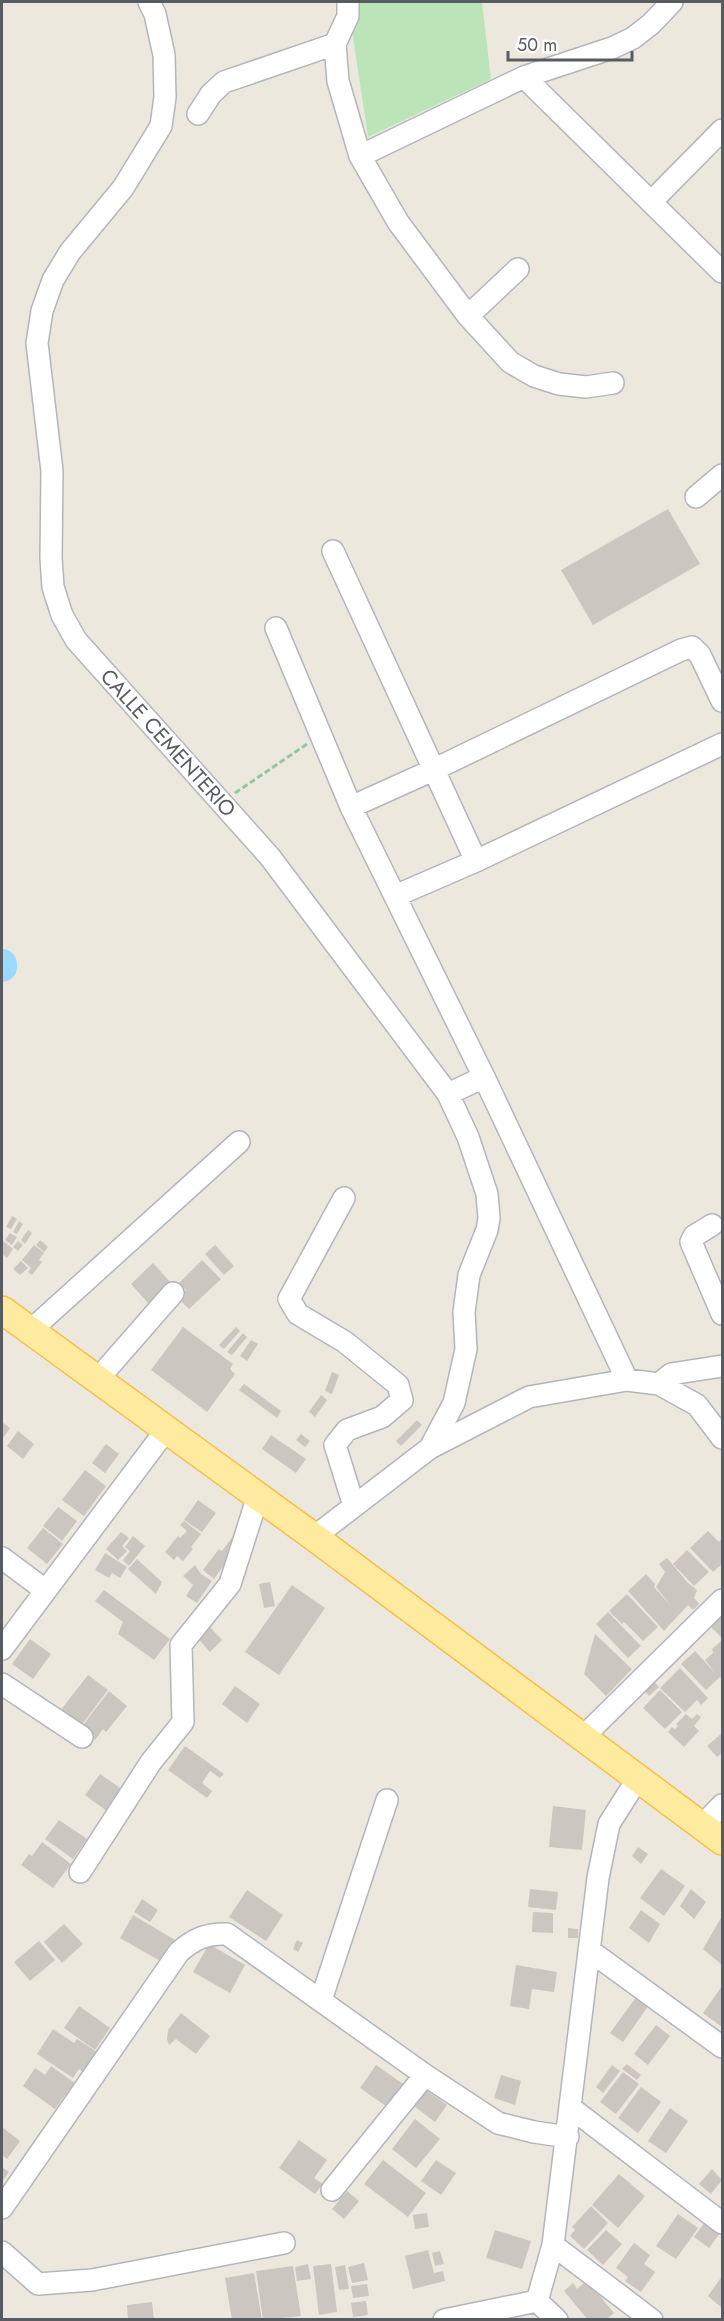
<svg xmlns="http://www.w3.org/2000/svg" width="724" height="2321" viewBox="0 0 724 2321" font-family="Jost,sans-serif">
<rect width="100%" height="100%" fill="#ece8de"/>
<path fill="#bbe5b9" d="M358,2H482L491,79L368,137L351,24Z"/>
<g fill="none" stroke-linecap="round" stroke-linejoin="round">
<path stroke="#9bd9ff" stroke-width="30" d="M2,964V967"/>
</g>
<path fill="#ccc6c0" d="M668,509L700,564L593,625L561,570Z
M12,1216L17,1219L11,1229L6,1227Z
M19,1221L23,1224L17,1234L13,1232Z
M28,1230L32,1233L25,1244L21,1240Z
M10,1233L17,1237L12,1245L5,1240Z
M2,1240L13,1249L7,1258L2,1254Z
M40,1240L48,1247L44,1252L36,1245Z
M18,1241L23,1245L18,1251L13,1247Z
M34,1245L44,1253L39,1260L42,1262L32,1275L28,1272L31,1268L22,1260Z
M215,1245L234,1266L224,1275L205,1254Z
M202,1260L221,1279L189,1309L178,1298L186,1290L179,1283Z
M21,1261L28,1268L20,1275L13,1269Z
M153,1263L171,1283L148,1303L131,1284Z
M183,1327L233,1364L230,1369L235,1374L207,1412L151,1370Z
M236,1327L240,1331L224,1349L219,1345Z
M243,1333L247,1337L232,1355L227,1352Z
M251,1340L258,1344L247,1361L240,1356Z
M332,1372L339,1375L332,1394L325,1391Z
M244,1384L281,1411L277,1418L239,1390Z
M321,1395L327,1400L315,1417L309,1412Z
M417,1420L422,1425L401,1446L396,1441Z
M2,1422L10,1428L2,1440Z
M18,1431L34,1444L23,1459L7,1446Z
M301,1434L310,1441L305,1447L296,1440Z
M271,1435L306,1459L296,1473L262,1449Z
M106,1444L119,1454L105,1473L92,1463Z
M85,1470L106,1486L84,1516L62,1500Z
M198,1500L216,1513L202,1532L184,1520Z
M58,1507L77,1521L62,1541L43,1526Z
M184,1521L201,1534L191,1547L193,1549L183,1561L177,1556L174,1560L165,1552L178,1536L180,1538L187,1531L180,1525Z
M43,1528L63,1544L47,1564L27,1548Z
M708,1531L719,1542L722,1538V1566L721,1565L713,1572L690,1548Z
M121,1532L129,1538L122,1546L127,1551L118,1560L106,1549Z
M236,1532L242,1540L214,1579L203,1570L219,1549L222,1551Z
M133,1536L145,1546L129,1566L123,1560L130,1551L125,1547Z
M687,1550L709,1572L694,1586L673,1564Z
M105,1553L127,1567L120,1578L112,1573L109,1578L95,1570Z
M667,1558L688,1583L697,1590L694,1598L699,1604L693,1610L688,1605L664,1631L628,1591L646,1574L655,1584L654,1587L671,1606L656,1587L665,1572L659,1564Z
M137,1559L162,1582L156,1594L128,1569Z
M195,1565L201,1574L212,1581L197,1603L186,1596L193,1585L183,1576Z
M270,1582L275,1606L264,1608L259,1584Z
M292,1585L325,1608L279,1675L245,1652Z
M104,1590L170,1639L154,1660L118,1634L123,1622L95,1601Z
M627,1594L658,1627L643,1641L624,1622L622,1624L609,1611Z
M608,1612L641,1646L628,1658L596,1624Z
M722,1616V1638L711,1627Z
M208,1625L222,1640L210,1652L196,1636Z
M595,1634L632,1669L606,1696L584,1674Z
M30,1639L51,1654L33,1679L12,1664Z
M721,1641L722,1680L720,1677L706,1690L681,1664L695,1651L717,1675L705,1660L713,1653L712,1649Z
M680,1668L708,1698L701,1705L697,1700L685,1712L660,1688Z
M88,1675L108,1690L80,1727L60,1711Z
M651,1678L659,1687L649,1696L641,1687Z
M235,1686L260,1704L247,1723L222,1704Z
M660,1690L682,1712L665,1729L643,1708Z
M109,1691L127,1706L106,1732L103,1729L95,1740L80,1729Z
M686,1714L692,1719L697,1714L701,1717L694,1726L699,1731L684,1747L668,1732L672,1727L675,1729L678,1726L676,1724Z
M722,1733V1753L717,1757L707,1746Z
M185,1746L224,1774L220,1778L210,1771L202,1783L212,1791L207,1798L168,1770Z
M100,1774L123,1790L108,1812L85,1795Z
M553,1806L586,1810L582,1850L549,1847Z
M59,1820L87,1839L73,1859L45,1839Z
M42,1842L71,1864L53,1888L21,1865L29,1854L32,1856Z
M638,1847L648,1854L641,1864L632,1856Z
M661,1869L685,1886L664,1916L640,1898Z
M530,1889L558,1892L556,1910L528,1907Z
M691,1889L706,1902L694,1919L680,1906Z
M247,1890L283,1915L266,1941L229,1917Z
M142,1899L158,1910L150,1922L134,1912Z
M641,1910L660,1924L649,1943L629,1928Z
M533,1912L553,1913V1933L532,1932Z
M133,1915L175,1940L162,1962L120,1938Z
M722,1916V1965L703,1949Z
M64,1924L83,1944L62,1963L44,1942Z
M568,1928L578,1929V1938H568Z
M297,1940L303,1943L298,1952L293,1949Z
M39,1941L55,1960L30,1981L14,1962Z
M209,1944L245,1965L230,1993L193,1972Z
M516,1965L557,1972L554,1992L532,1989L529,2009L510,2006Z
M722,1986V2027L703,2013Z
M637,1996L649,2005L623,2042L610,2033Z
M79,2006L110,2028L95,2050L64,2028Z
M181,2013L210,2036L196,2054L176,2039L169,2045L167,2039L168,2030Z
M656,2025L670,2036L648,2065L634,2054Z
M53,2029L74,2043L77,2039L100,2054L87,2075L79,2069L73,2078L37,2054Z
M627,2064L641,2075L637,2080L622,2069Z
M376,2065L406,2086L390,2109L360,2088Z
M612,2065L620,2071L603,2093L596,2087Z
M51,2066L79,2086L70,2099L65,2095L55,2109L23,2086L35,2068L45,2075Z
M623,2072L639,2084L616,2114L600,2102Z
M501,2075L521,2081L515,2105L494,2098Z
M641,2087L661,2102L638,2133L618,2118Z
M426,2090L447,2105L435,2122L414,2106Z
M670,2108L688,2121L666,2153L648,2141Z
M415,2119L440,2139L416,2168L392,2149Z
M2,2127L20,2141L7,2159L2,2155Z
M299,2140L327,2160L314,2178L323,2184L315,2194L279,2168Z
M383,2160L426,2193L408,2217L364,2184Z
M436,2160L456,2173L441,2195L421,2181Z
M2,2167L9,2172L2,2182Z
M712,2169L722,2180L711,2194L699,2184Z
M619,2174L645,2196L618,2228L592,2205Z
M347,2191L359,2201L344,2219L332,2209Z
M591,2206L608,2223L584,2249L570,2236L575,2230L572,2227Z
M427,2213L429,2227L415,2229L413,2215Z
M678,2214L698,2228L676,2259L656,2246Z
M705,2222L720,2233L709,2248L694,2237Z
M495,2230L531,2241L522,2269L486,2258Z
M606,2230L622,2244L603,2265L587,2250Z
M634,2243L650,2255L644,2264L655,2272L641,2292L625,2281L628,2277L616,2268Z
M428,2250L434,2273L443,2271L445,2281L413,2289L405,2256Z
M440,2251L444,2264L435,2266L432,2253Z
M364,2263L368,2280L352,2283L348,2267Z
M308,2264L311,2279L297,2281L295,2267Z
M331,2264L337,2312L319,2315L313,2266Z
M345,2265L349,2289L339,2290L335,2267Z
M293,2266L301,2316L263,2320L256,2271Z
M254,2273L262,2320H232L225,2278Z
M722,2276V2308L708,2296Z
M587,2280L614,2313L606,2320H588L564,2291L573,2283L577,2289Z
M367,2284L369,2296L353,2298L351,2286Z
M366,2301L368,2315L353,2317L351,2303Z
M152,2302L154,2320H128L127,2305Z"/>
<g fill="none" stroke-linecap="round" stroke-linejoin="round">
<defs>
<path id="minor" d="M149,2L155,14L164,55L165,97L161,126L123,188L70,252L53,280L42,311L37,343L52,471L51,558L53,587L62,615L76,640L270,857L448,1094L468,1137L487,1194L489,1218L487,1230L469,1275L464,1312L466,1349L454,1403L430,1448
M348,2V16L335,44L338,81L360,156L398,222L468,316L510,362L534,376L559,384L586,387L613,383
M524,77L722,272
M198,114L211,94L224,82L335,44
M360,156L524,77L612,48L633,38L651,24L672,2
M651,202L722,130
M468,316L518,269
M696,497L722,475
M333,551L476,861
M276,628L351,807L484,1077L627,1380L659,1384L697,1405L722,1438
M351,807L433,770L681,650L692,647L700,655L722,701
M395,896L476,861L722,744
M448,1094L484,1077
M344,1198L289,1299L298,1314L345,1342L398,1385L402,1400L382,1417L347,1430L335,1445L354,1506
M712,1225L694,1236L691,1242L722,1314
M30,1331L239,1142
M97,1380L173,1293
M659,1384L671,1374L722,1366
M314,1537L430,1448L529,1397L627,1380
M2,1558L45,1590
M2,1649L166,1430
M2,1684L82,1737
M583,1737L722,1600
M702,1826L722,1805
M80,1872L151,1762L183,1722L181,1645L230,1584L258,1496
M589,1950L722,2047
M321,2000L387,1800
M425,2075L498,2123L534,2132L568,2137
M571,2108L722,2223
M2,2208L179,1952C194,1939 207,1933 227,1934L425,2075L332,2190
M553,2245L652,2320
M2,2252L38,2284L92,2280L284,2243
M444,2320L537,2301
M557,2320L537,2301L553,2245L598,1878L609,1824L638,1778"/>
<path id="major" d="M2,1310L314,1537L722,1841"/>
</defs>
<use href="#minor" stroke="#b2b6bb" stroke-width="24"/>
<use href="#major" stroke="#f7be4c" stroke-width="30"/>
<path stroke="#92c79e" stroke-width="3" stroke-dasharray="6 3" stroke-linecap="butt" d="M235,793L307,744"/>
<use href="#minor" stroke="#fff" stroke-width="21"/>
<use href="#major" stroke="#ffeba0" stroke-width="27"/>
</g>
<g text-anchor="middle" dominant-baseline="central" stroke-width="5" stroke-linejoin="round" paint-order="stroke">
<g font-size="21" fill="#585c61" stroke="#fff">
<text transform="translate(168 743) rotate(48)">CALLE CEMENTERIO</text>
</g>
</g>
<rect width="724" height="2321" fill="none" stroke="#585c61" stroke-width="6"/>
<path d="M508 51v9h124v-9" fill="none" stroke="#585c61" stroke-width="3"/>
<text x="517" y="51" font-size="18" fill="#585c61" stroke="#ffffff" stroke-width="4.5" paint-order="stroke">50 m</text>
</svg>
